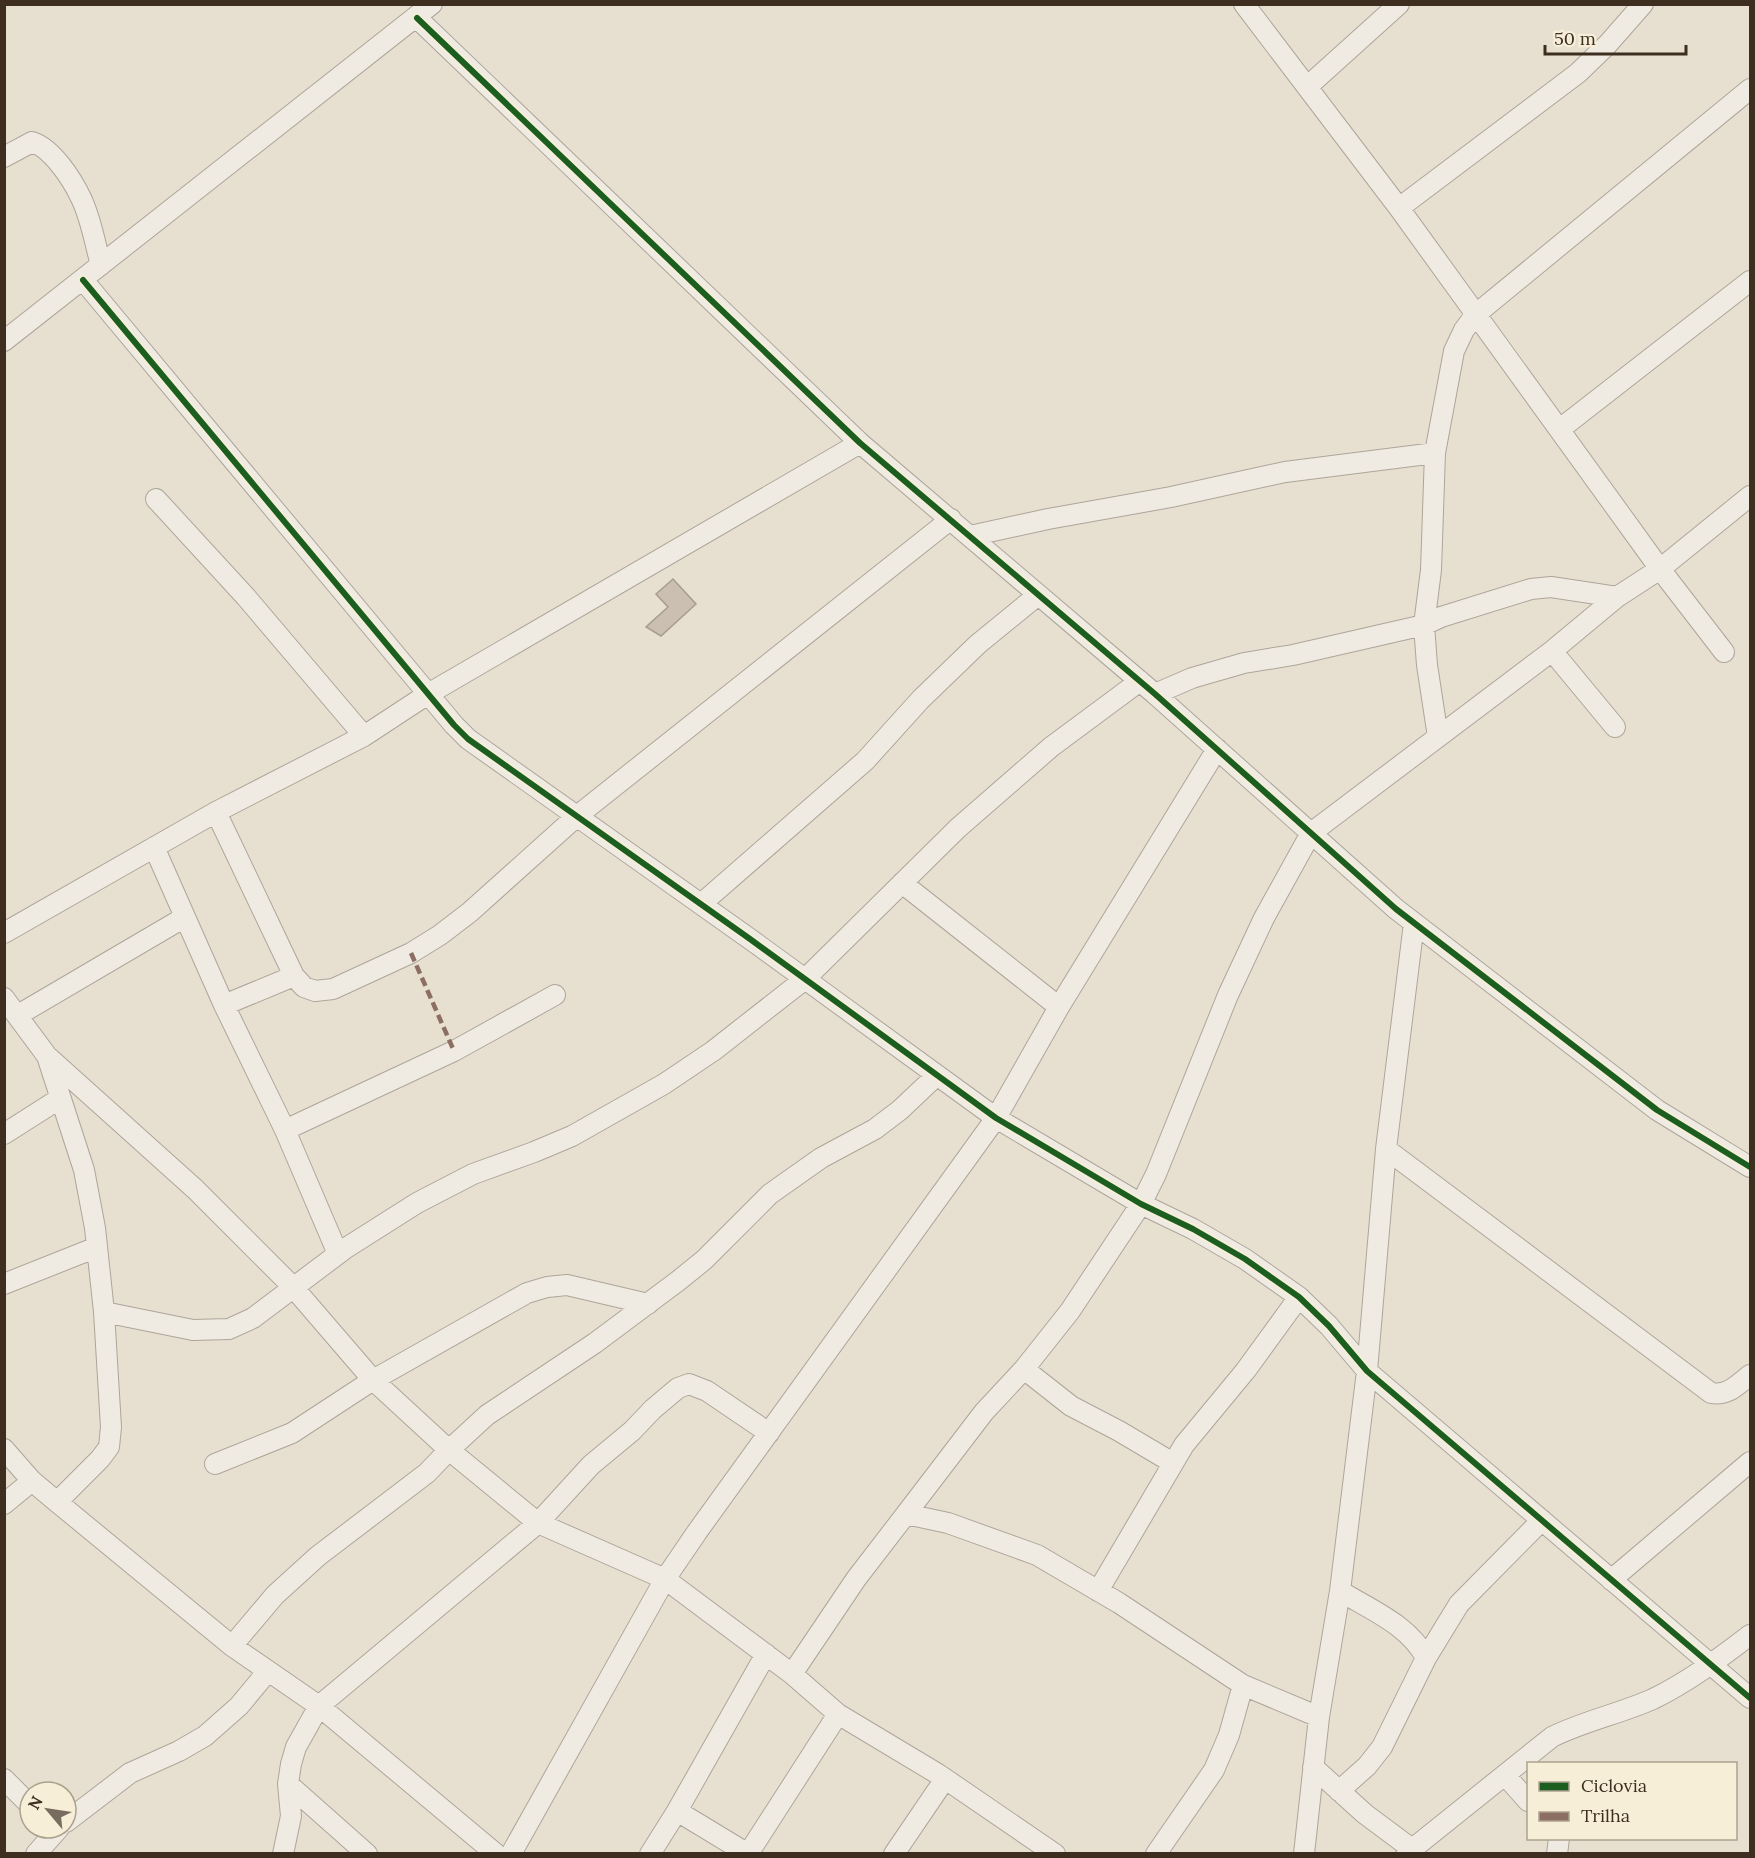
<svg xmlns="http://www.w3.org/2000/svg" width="1755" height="1858" viewBox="0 0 1755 1858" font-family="Lora,serif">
<rect width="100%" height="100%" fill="#e7e0d1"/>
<path fill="#cbbfb2" stroke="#a89c90" stroke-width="1.5" d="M673,579L696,604L661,636L646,627L668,607L656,594Z"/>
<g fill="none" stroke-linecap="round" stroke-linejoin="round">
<defs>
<path id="minor" d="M1244,4L1399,208L1660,569L1724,652
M417,18L860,443L1155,694L1396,909L1657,1110L1750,1167
M1307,87L1399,4
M4,157L32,142C52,148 72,179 81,198C91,218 95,244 101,265
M1399,208L1578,73L1607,45L1643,4
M83,280L454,725L468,739L750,939L996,1118L1141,1204L1193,1229L1245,1259L1299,1297L1329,1326L1367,1371L1750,1698
M4,341L432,4
M1560,429L1750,281
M156,499L246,597L364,736
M970,536L1048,519L1171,497L1285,472L1435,453
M1552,651L1615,727
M1155,694L1192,678L1244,663L1293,655L1424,625L1441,617L1531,589L1551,587L1617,597
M1438,737L1427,665L1424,625L1431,570L1435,453L1454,351L1464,330L1475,315L1750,89
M216,812L294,976L304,987L315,991L333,989L411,953L440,935L470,912L577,816L951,519
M154,847L224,1005L285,1130L338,1254
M902,883L1059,1007
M701,904L865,761L921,699L978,644L1038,595
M4,933L216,812L364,736L428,694L860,443
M4,998L47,1056L195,1189L293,1287L373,1380L449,1450L538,1523L665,1579L792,1674L838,1714L938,1774L1055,1854
M224,1005L294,976
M18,1015L185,917
M47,1056L84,1170L95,1228L104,1312L111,1427L109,1447L100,1459L57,1502
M285,1130L454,1051L555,995
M4,1134L59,1099
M1386,1149L1711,1393C1728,1396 1737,1385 1750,1375
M4,1284L97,1247
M104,1312L193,1330L229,1329L253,1318L346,1248L417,1203L473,1174L534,1152L572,1136L664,1084L713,1051L805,979L958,828L1051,747L1140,681
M1024,1369L1071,1406L1119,1431L1173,1463
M4,1449L32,1481L57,1502L232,1646L319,1706L496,1854
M215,1464L292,1433L373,1380L527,1293L547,1287L567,1285L648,1304
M4,1504L32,1481
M906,1514L948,1523L1037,1555L1119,1603L1243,1685L1319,1717
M1611,1580L1750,1462
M1098,1591L1184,1445L1246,1370L1299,1297
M1340,1591C1371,1610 1409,1625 1426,1658
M232,1646L275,1595L318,1556L427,1473L449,1450L487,1415L595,1343L678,1281L704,1260L770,1194L821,1158L875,1129L900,1110L937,1075
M792,1674L856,1579L906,1514L984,1412L1024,1369L1070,1311L1141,1204L1156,1174L1228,995L1264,918L1311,833L1552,651L1617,597L1660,569L1750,496
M1313,1767L1365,1814L1412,1849
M1505,1775L1528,1801
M4,1779L30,1805
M288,1784L367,1854
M1339,1791L1367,1766L1382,1747L1426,1658L1459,1604L1542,1520
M677,1811L748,1854
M66,1822L130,1773L179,1751L205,1736L239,1706L268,1671
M36,1854L59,1828
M283,1854L291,1816L288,1784L291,1764L296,1747L319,1706L538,1523L591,1465L632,1431L653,1409L678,1388L689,1384L707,1391L769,1433
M511,1854L665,1579L697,1532L996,1118L1059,1007L1217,749
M650,1854L677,1811L766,1654
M748,1854L838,1714
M894,1854L945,1779
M1156,1854L1214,1770L1229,1735L1243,1685
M1304,1854L1319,1717L1340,1591L1367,1371L1386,1149L1414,923
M1406,1854L1552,1737C1584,1721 1619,1714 1653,1699C1688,1682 1720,1658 1750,1635
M1557,1854L1559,1838"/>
</defs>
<use href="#minor" stroke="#ada599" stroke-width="22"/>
<use href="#minor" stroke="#efebe3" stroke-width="20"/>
<path stroke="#8d6e63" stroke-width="4.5" stroke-dasharray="9 4.5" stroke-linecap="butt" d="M411,953L454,1051"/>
<defs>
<path id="cycleway" d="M417,18L860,443L1155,694L1396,909L1657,1110L1750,1167
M83,280L454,725L468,739L750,939L996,1118L1141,1204L1193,1229L1245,1259L1299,1297L1329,1326L1367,1371L1750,1698"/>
</defs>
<use href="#cycleway" stroke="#f7eed8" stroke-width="10"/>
<use href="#cycleway" stroke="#1b5e20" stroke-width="6"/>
</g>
<rect width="1755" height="1858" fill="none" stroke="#3d2e20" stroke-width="12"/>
<rect x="1527" y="1762" width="210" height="78" fill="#f7eed8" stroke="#ada18e" stroke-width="1.5"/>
<rect x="1539" y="1782" width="30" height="9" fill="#1b5e20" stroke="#ada18e" stroke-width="1.5"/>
<text x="1581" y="1792" font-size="18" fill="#3d2e20">Ciclovia</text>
<rect x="1539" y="1812" width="30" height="9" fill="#8d6e63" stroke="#ada18e" stroke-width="1.5"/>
<text x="1581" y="1822" font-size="18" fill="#3d2e20">Trilha</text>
<g transform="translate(48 1810) rotate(299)"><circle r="28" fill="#f7eed8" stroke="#ada18e" stroke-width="1.5"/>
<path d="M0-4.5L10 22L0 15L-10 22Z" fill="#786c5e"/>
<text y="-9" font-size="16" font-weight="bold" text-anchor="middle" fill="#3d2e20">N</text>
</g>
<path d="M1545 45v9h141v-9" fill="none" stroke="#3d2e20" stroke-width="3"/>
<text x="1554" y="45" font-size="18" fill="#3d2e20" stroke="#f7eed8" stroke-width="4.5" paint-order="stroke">50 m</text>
</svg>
